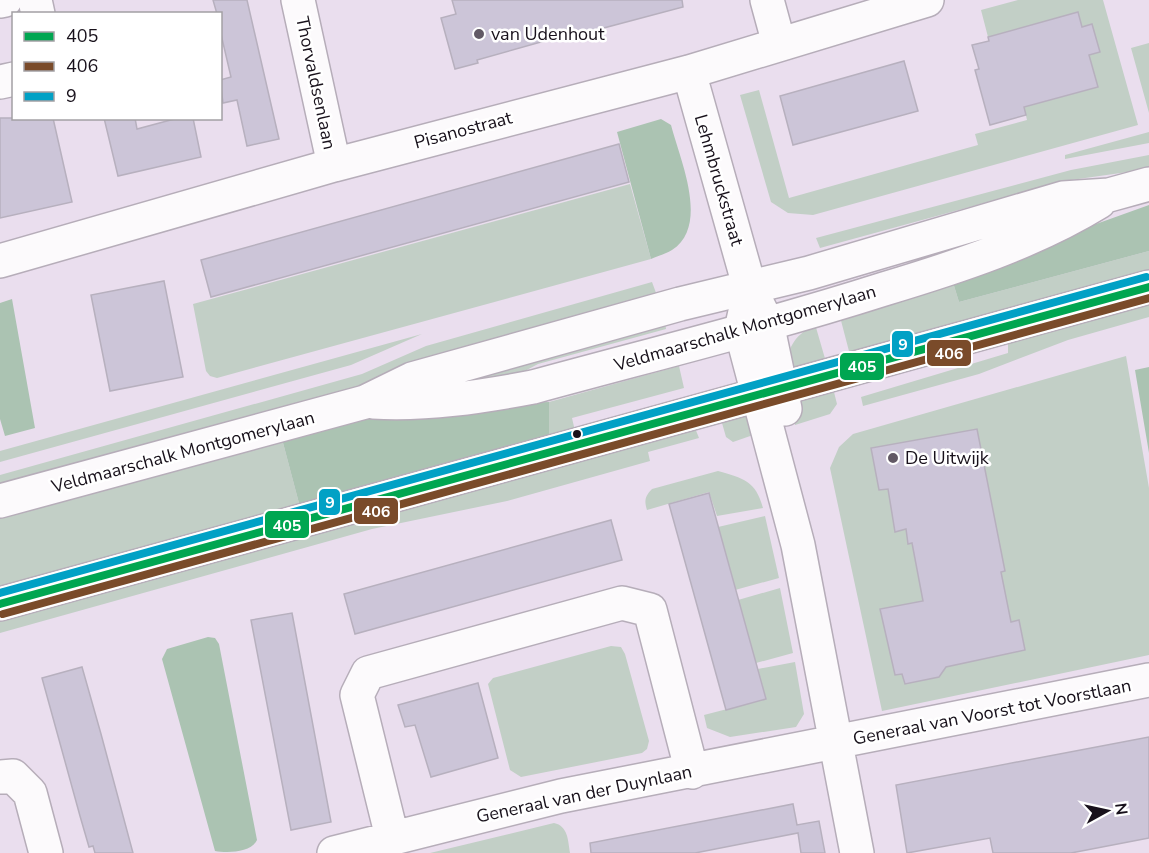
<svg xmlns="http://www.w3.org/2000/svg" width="1149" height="853" viewBox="0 0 1149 853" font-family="'Nunito Sans',sans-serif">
<rect width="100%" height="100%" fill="#eadeee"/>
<path fill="#c2cfc6" d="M1018,0H1103L1138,125L813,215L788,213L771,202L740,95L759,90L789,198L978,145L975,134L1027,120L1024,107L1098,87L1089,55L1100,52L1092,25L1082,27L1078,13L988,37L981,10Z
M1149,43V113L1131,48Z
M1149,132V143L1065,159V155Z
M1149,155V169L1064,181L820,248L816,238L1071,170Z
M630,184L651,259L217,378L210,376L206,371L193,304Z
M1149,251V272L850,355L839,313L951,276L959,302Z
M652,282L659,301L392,378L0,486V475L362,374L426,346Z
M1149,303V317L1068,340L979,374L863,406L861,397L1008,353V342Z
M665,321L666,329L538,364L493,388L397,398Z
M815,324L826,362L785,374C788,347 792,338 815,324Z
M422,334L351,365L0,462V451Z
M1126,356L1149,488V655L882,711L830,468L839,447L853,434Z
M679,366L684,388L572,418L575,431L549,438V402Z
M834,392L837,404L830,414L795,425L791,403Z
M750,415L756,434L733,442L726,437L722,423Z
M695,428L699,438L648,452L650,461L507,501L372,529L0,633V620Z
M282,439L300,507L0,589V517Z
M718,471C743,478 756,481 763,508L717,516L709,492L647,510C644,501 645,496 652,489Z
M765,516L779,578L735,590L718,527Z
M780,588L793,653L756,663L738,600Z
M611,646L621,647L625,654L649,741L647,749L642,753L521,777L510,770L488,684L493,678Z
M795,662L804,714L796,727L730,737L707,728L704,715L766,699L758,669Z
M554,823C568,826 568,840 570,853H430Z"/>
<path fill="#abc3b2" d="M661,119L671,125C680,160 710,225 672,250C666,254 657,256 651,259L617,132Z
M1149,205V251L959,302L951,276Z
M12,299L35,428L5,436L0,419V303Z
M1149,367V453L1135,370Z
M549,402V438L300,507L282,439L381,415L488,404Z
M208,637L215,638L219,644L257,840C251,853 227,853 215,851L162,659L167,649Z"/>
<path fill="#ccc5d8" stroke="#b7b0be" stroke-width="1.5" d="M213,0H247L279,139L247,146L237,100L223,103L220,80L231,77L220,30V14H217Z
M452,0H682L683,7L581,34L580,31L477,60L478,63L455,69L441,18L456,14Z
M1078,12L1082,27L1092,24L1100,52L1089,55L1098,87L1024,107L1026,115L990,125L975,70L979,69L972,45L989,41L988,37Z
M904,61L918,111L793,145L780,96Z
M0,118H53L72,202L0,218Z
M104,118H135L137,129L178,118H193L201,157L118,176Z
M619,144L629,182L211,297L201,260Z
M164,281L183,377L110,391L91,295Z
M977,429L1005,571L1001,572L1011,622L1019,620L1025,650L946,667L939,677L905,684L902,674L895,675L880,609L923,601L912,543L908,544L906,529L895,532L888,489L879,490L871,448Z
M709,493L766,699L726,710L669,504Z
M611,520L622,560L355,634L344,594Z
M292,613L331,822L291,830L251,620Z
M82,667L101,734L133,853H95L93,846L89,847L80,816L42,678Z
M478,683L498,758L431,777L415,725L405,727L398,705Z
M1149,737V838L1071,853H993L990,838L907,853L896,785Z
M793,804L797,825L819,821L825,853H801L798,833L695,853H591L590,843Z"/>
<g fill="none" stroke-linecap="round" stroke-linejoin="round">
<defs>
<path id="minor" d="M35,0L38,14
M298,0L334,165
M767,0L779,44
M0,1L5,0
M689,72L750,289L767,323L785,409
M0,82L14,79
M0,261L334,165L689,72L927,0
M750,289L741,330L798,545L857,853
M0,604L1149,287
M0,777L13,776L30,793L46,853
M392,837L357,695L368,673L622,603L650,610L692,772
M334,853L561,796L1149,680"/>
<path id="major" d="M373,402C427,405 480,397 533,387C650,355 768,326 884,289C957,267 1034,242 1099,202
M0,501L365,402L412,379L680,304L809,273L1063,198L1109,195L1149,184"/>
</defs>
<use href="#minor" stroke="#b6adb9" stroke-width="36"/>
<use href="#major" stroke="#b6adb9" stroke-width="36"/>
<use href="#minor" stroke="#fcfafc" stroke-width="33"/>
<use href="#major" stroke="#fcfafc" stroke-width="33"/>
<defs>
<path id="bus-1" d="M0,604L1149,287"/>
<path id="bus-2" d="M3,614L1149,298"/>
<path id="bus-3" d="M0,593L1146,277"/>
</defs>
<use href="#bus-1" stroke="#fff" stroke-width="12"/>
<use href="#bus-2" stroke="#fff" stroke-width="12"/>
<use href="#bus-3" stroke="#fff" stroke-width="12"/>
<use href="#bus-1" stroke="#00a651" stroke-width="8"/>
<use href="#bus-2" stroke="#7a4b2a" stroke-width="8"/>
<use href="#bus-3" stroke="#01a1c5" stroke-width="8"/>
</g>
<g fill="#625965" stroke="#fff" stroke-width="2">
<circle cx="479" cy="34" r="6"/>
<circle cx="893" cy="458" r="6"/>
</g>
<circle fill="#18111b" stroke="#fff" stroke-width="2" cx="577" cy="434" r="5"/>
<g text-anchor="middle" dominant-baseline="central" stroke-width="5" stroke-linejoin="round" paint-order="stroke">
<g font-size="18" fill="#18111b" stroke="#fff" text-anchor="start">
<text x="491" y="34">van Udenhout</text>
<text x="905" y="458">De Uitwijk</text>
</g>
<g font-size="18" fill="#18111b" stroke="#fff">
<text transform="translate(316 83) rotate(78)">Thorvaldsenlaan</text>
<text transform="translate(463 130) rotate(-15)">Pisanostraat</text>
<text transform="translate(719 180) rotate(74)">Lehmbruckstraat</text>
<text transform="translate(745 328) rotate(-16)">Veldmaarschalk Montgomerylaan</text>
<text transform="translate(183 452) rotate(-15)">Veldmaarschalk Montgomerylaan</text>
<text transform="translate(992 712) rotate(-11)">Generaal van Voorst tot Voorstlaan</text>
<text transform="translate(584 794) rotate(-12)">Generaal van der Duynlaan</text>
</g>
</g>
<g stroke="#fff" stroke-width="2">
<rect x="891" y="330" width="23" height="28" rx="6" fill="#01a1c5"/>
<rect x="926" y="339" width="46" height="28" rx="6" fill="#7a4b2a"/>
<rect x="839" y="352" width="46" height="29" rx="6" fill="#00a651"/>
<rect x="318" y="488" width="23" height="28" rx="6" fill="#01a1c5"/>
<rect x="353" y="497" width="46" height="28" rx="6" fill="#7a4b2a"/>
<rect x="264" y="510" width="46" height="29" rx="6" fill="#00a651"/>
</g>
<g font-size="16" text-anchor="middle" font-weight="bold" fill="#fff">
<text x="903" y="350">9</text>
<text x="949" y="359">406</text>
<text x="862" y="372">405</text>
<text x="330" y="508">9</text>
<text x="376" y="517">406</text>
<text x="287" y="531">405</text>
</g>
<rect x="12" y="12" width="210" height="108" fill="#ffffff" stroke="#a3a0a4" stroke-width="1.5"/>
<rect x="24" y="32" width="30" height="9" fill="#00a651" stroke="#a3a0a4" stroke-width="1.5"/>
<text x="66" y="42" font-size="18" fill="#18111b">405</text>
<rect x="24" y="62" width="30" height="9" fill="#7a4b2a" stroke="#a3a0a4" stroke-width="1.5"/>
<text x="66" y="72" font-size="18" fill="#18111b">406</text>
<rect x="24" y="92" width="30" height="9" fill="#01a1c5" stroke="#a3a0a4" stroke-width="1.5"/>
<text x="66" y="102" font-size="18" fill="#18111b">9</text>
<g transform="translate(1107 811) rotate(82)" stroke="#ffffff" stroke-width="4.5" paint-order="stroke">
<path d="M0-4.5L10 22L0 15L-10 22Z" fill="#18111b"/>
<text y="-9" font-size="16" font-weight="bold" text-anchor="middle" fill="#18111b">N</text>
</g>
</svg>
